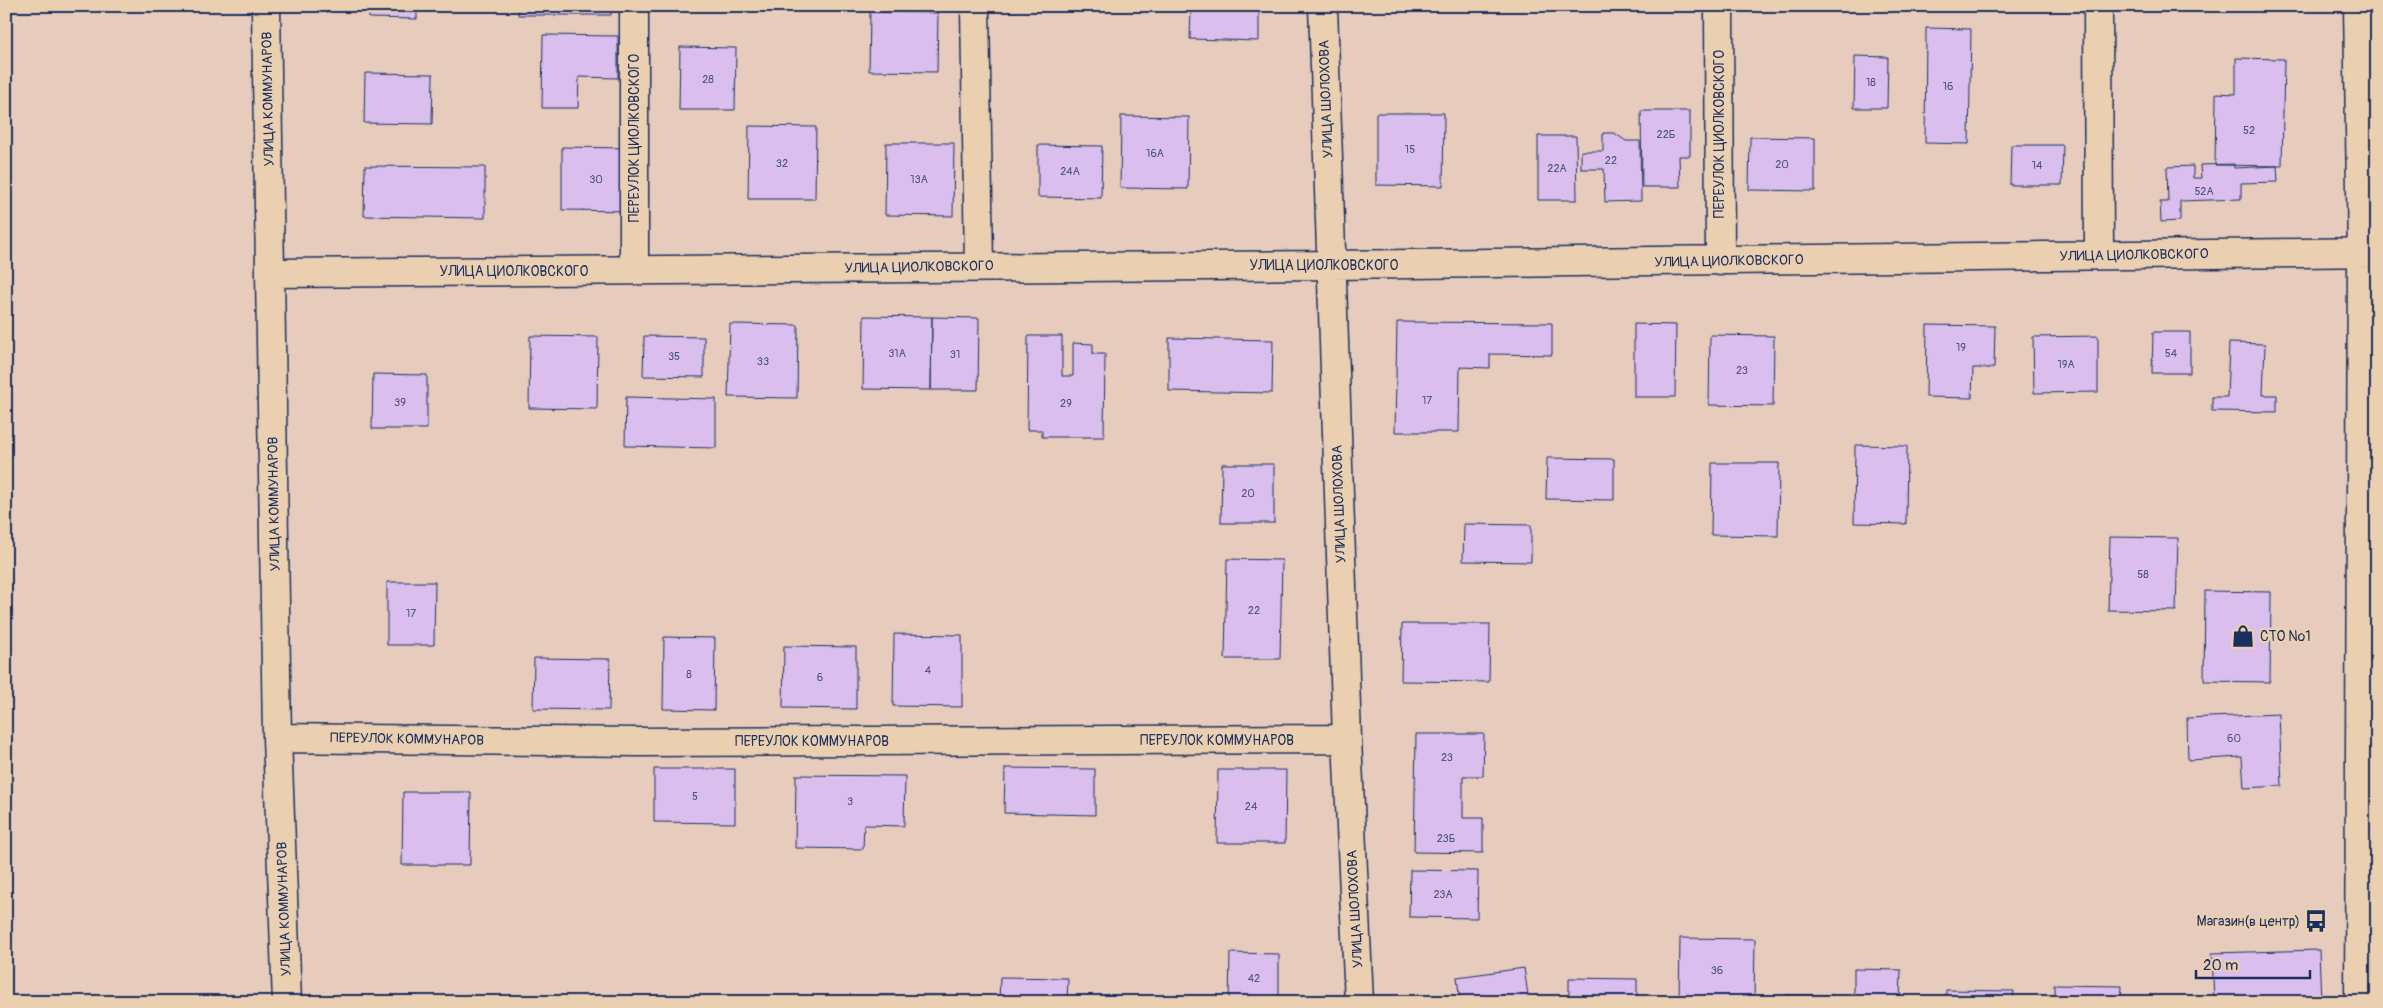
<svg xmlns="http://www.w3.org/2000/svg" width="2383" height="1008" viewBox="0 0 2383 1008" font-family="Pangolin,sans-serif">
<rect width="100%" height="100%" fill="#e7ccbd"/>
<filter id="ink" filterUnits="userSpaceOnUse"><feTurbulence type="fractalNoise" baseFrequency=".02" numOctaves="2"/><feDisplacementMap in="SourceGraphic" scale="10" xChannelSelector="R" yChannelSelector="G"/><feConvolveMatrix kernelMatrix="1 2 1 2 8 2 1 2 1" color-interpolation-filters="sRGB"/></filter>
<g filter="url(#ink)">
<path fill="#dabeed" stroke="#1b2f5e" d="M369,6H417V19L369,18Z
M518,6H611V15H518Z
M1191,6H1259V41L1190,39Z
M870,12L938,13L937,72L869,71Z
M1926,28L1971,29L1969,144L1925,143Z
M543,35L618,36V78L579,77L578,108H542Z
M680,47L736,48L735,110H679Z
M1855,56L1888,57L1887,108H1854Z
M2236,58L2284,59L2282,166L2215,165L2216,93L2236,94Z
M365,73L433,74L432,124L364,123Z
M1641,111H1690V156H1679L1680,187H1642Z
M1376,113H1444L1443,186L1376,185Z
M1121,116L1189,117L1188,189L1120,188Z
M749,126L816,127L815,199H748Z
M1603,133H1614L1626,141H1640L1641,201L1605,202L1604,169H1581V151H1603Z
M1538,136H1576L1577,200H1538Z
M1750,137L1815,138V191L1749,190Z
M886,143H954L953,216L885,215Z
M1038,145L1102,146L1101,198L1038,197Z
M2011,145H2063L2062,185H2010Z
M562,147L630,148V211L562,210Z
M2234,164V168L2277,166L2278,182L2241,183V199L2180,201V221L2161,222L2160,202H2168L2167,167L2193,166V178H2201L2200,165Z
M365,166L485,167V218L364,216Z
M864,316L932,317L931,390L863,389Z
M932,317L979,318L978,390H931Z
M1397,322L1552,323V355L1490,354V368L1460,367L1459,432H1395Z
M730,324L798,325L797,398L728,397Z
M1634,324L1676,325L1675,397H1634Z
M1927,325L1995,326L1994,368H1973L1972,398L1926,397Z
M2153,332H2190V373H2152Z
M1710,335L1774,336L1773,406L1709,405Z
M530,336L598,337L597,409L529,408Z
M644,336L704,337V377L643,376Z
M1028,336H1062V376H1073V343L1093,344V354H1105L1104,437H1042V430H1027Z
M2098,336V392L2034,393L2033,337Z
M1169,338L1273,340L1272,393L1169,391Z
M2229,343L2265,344L2263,395H2277V412L2212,411V397H2227Z
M373,374L427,375V429H372Z
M626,397L716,399V448L625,446Z
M1855,445L1907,446L1906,524L1854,523Z
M1547,458L1614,459V500L1546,499Z
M1712,463H1779L1778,536L1711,535Z
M1222,464H1274V523H1221Z
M1464,524L1531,525V562L1463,561Z
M2110,537L2178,538L2176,611L2108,610Z
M1227,559L1282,560L1280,659H1225Z
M387,582H435L434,645H387Z
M2205,591L2271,592L2270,682L2204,681Z
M1402,624H1490L1489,682L1401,681Z
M894,634L962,635V707L893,706Z
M664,637L715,638L714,710L663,709Z
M784,646L856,647V709L783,708Z
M534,658L610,659L609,710L533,709Z
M2279,714L2282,786L2244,788L2242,757L2188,760L2187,718Z
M1416,734H1484L1483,776H1463V818H1483V853L1414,852Z
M1005,768L1095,769V815L1004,813Z
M654,769H735V823L654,822Z
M1218,770H1286L1285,843H1217Z
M796,775L905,776L904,826L864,825L863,849L795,848Z
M403,792H471L470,865H402Z
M1410,870L1478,871L1477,918L1409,917Z
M1680,938L1755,939L1754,1002H1679Z
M2319,950L2321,1002H2214L2212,953Z
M1230,953L1279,954V1002H1229Z
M1524,968L1529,1002H1460L1457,977Z
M1854,969L1901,970L1900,1002H1854Z
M1000,977L1068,978L1067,1002H999Z
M1569,978L1637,979V1002H1569Z
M2054,985L2122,986L2121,1002H2054Z
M1946,990L2014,991L2013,1002H1946Z
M1786,995H1833V1002H1786Z
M875,996L975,998V1002H875Z
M1067,999H1127V1002H1067Z"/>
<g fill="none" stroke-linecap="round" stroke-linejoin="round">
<defs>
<path id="minor" d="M266,6L277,738L287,1002
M975,6L979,266
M1323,6L1347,739L1359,1002
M1719,6L1720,261
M2098,6L2099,255
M2358,6L2362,252L2359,1002
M634,270V6
M271,273L1332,265L2377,252
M277,738L637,742L1347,739"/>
</defs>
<use href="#minor" stroke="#1b2f5e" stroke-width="31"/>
<use href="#minor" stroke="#eacfb1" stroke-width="28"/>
</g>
</g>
<defs>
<symbol id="shop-bare" viewBox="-9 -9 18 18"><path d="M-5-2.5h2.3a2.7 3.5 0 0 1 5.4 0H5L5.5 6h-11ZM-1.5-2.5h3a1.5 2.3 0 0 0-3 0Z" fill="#1b2f5e" stroke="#eacfb1" stroke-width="2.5" paint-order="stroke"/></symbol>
<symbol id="bus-bare" viewBox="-9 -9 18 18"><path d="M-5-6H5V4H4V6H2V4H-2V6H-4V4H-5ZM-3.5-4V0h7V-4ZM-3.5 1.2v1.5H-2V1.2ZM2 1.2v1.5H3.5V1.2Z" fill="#1b2f5e" stroke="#eacfb1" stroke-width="2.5" paint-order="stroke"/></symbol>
</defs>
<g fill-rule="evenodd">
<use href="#shop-bare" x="2227" y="620" width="32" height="32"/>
<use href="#bus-bare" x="2300" y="905" width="32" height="32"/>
</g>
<g text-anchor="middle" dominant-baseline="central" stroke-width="5" stroke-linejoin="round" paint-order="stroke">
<g font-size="11" fill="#4b5382">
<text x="708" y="79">28</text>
<text x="1871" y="82">18</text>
<text x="1948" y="86">16</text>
<text x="2249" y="130">52</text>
<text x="1666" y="134">22Б</text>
<text x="1410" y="149">15</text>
<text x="1155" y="153">16А</text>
<text x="1611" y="160">22</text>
<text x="782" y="163">32</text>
<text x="1782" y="164">20</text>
<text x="2037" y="165">14</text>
<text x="1557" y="168">22А</text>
<text x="1070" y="171">24А</text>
<text x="596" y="179">30</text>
<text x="919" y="179">13А</text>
<text x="2204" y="191">52А</text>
<text x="1961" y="347">19</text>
<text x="897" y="353">31А</text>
<text x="2171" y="353">54</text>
<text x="955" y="354">31</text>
<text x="674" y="356">35</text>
<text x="763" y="361">33</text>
<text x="2066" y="364">19А</text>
<text x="1742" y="370">23</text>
<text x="1427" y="400">17</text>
<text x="400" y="402">39</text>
<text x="1066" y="403">29</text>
<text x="1248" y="493">20</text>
<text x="2143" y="574">58</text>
<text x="1254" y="610">22</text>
<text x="411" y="613">17</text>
<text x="928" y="670">4</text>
<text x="689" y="674">8</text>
<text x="820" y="677">6</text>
<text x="2234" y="738">60</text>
<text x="1447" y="757">23</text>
<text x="695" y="796">5</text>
<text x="850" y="801">3</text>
<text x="1251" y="806">24</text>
<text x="1446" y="838">23Б</text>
<text x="1443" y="894">23А</text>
<text x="1717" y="970">36</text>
<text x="1254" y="978">42</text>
</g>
<g font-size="14" fill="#1b2f5e" stroke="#eacfb1">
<text transform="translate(268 99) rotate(-91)">УЛИЦА КОММУНАРОВ</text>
<text transform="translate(1326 99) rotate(-92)">УЛИЦА ШОЛОХОВА</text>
<text transform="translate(1719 134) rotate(-90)">ПЕРЕУЛОК ЦИОЛКОВСКОГО</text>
<text transform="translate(634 138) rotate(-90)">ПЕРЕУЛОК ЦИОЛКОВСКОГО</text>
<text transform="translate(2134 255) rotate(-1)">УЛИЦА ЦИОЛКОВСКОГО</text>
<text transform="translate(1729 261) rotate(-1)">УЛИЦА ЦИОЛКОВСКОГО</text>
<text x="1324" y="265">УЛИЦА ЦИОЛКОВСКОГО</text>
<text transform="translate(919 267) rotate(-1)">УЛИЦА ЦИОЛКОВСКОГО</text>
<text x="514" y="271">УЛИЦА ЦИОЛКОВСКОГО</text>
<text transform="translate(274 504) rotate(-91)">УЛИЦА КОММУНАРОВ</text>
<text transform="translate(1339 504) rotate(-92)">УЛИЦА ШОЛОХОВА</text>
<text transform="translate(407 739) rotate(1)">ПЕРЕУЛОК КОММУНАРОВ</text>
<text x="1217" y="740">ПЕРЕУЛОК КОММУНАРОВ</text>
<text x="812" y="741">ПЕРЕУЛОК КОММУНАРОВ</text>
<text transform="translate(284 909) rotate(-92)">УЛИЦА КОММУНАРОВ</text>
<text transform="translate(1355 909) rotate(-93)">УЛИЦА ШОЛОХОВА</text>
</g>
<g font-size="14" fill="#1b2f5e" stroke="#eacfb1" text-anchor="start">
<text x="2260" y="636">СТО №1</text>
<text x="2300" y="921" text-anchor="end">Магазин(в центр)</text>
</g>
</g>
<rect width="2383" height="1008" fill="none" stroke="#eacfb1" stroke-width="25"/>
<rect x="12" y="12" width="2358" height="983" fill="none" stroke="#1b2f5e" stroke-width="2" filter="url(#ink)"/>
<path d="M2196 970v8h114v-8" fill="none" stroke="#1b2f5e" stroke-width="2.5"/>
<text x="2203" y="970" font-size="15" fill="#1b2f5e" stroke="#eacfb1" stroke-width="4" paint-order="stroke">20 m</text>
</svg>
